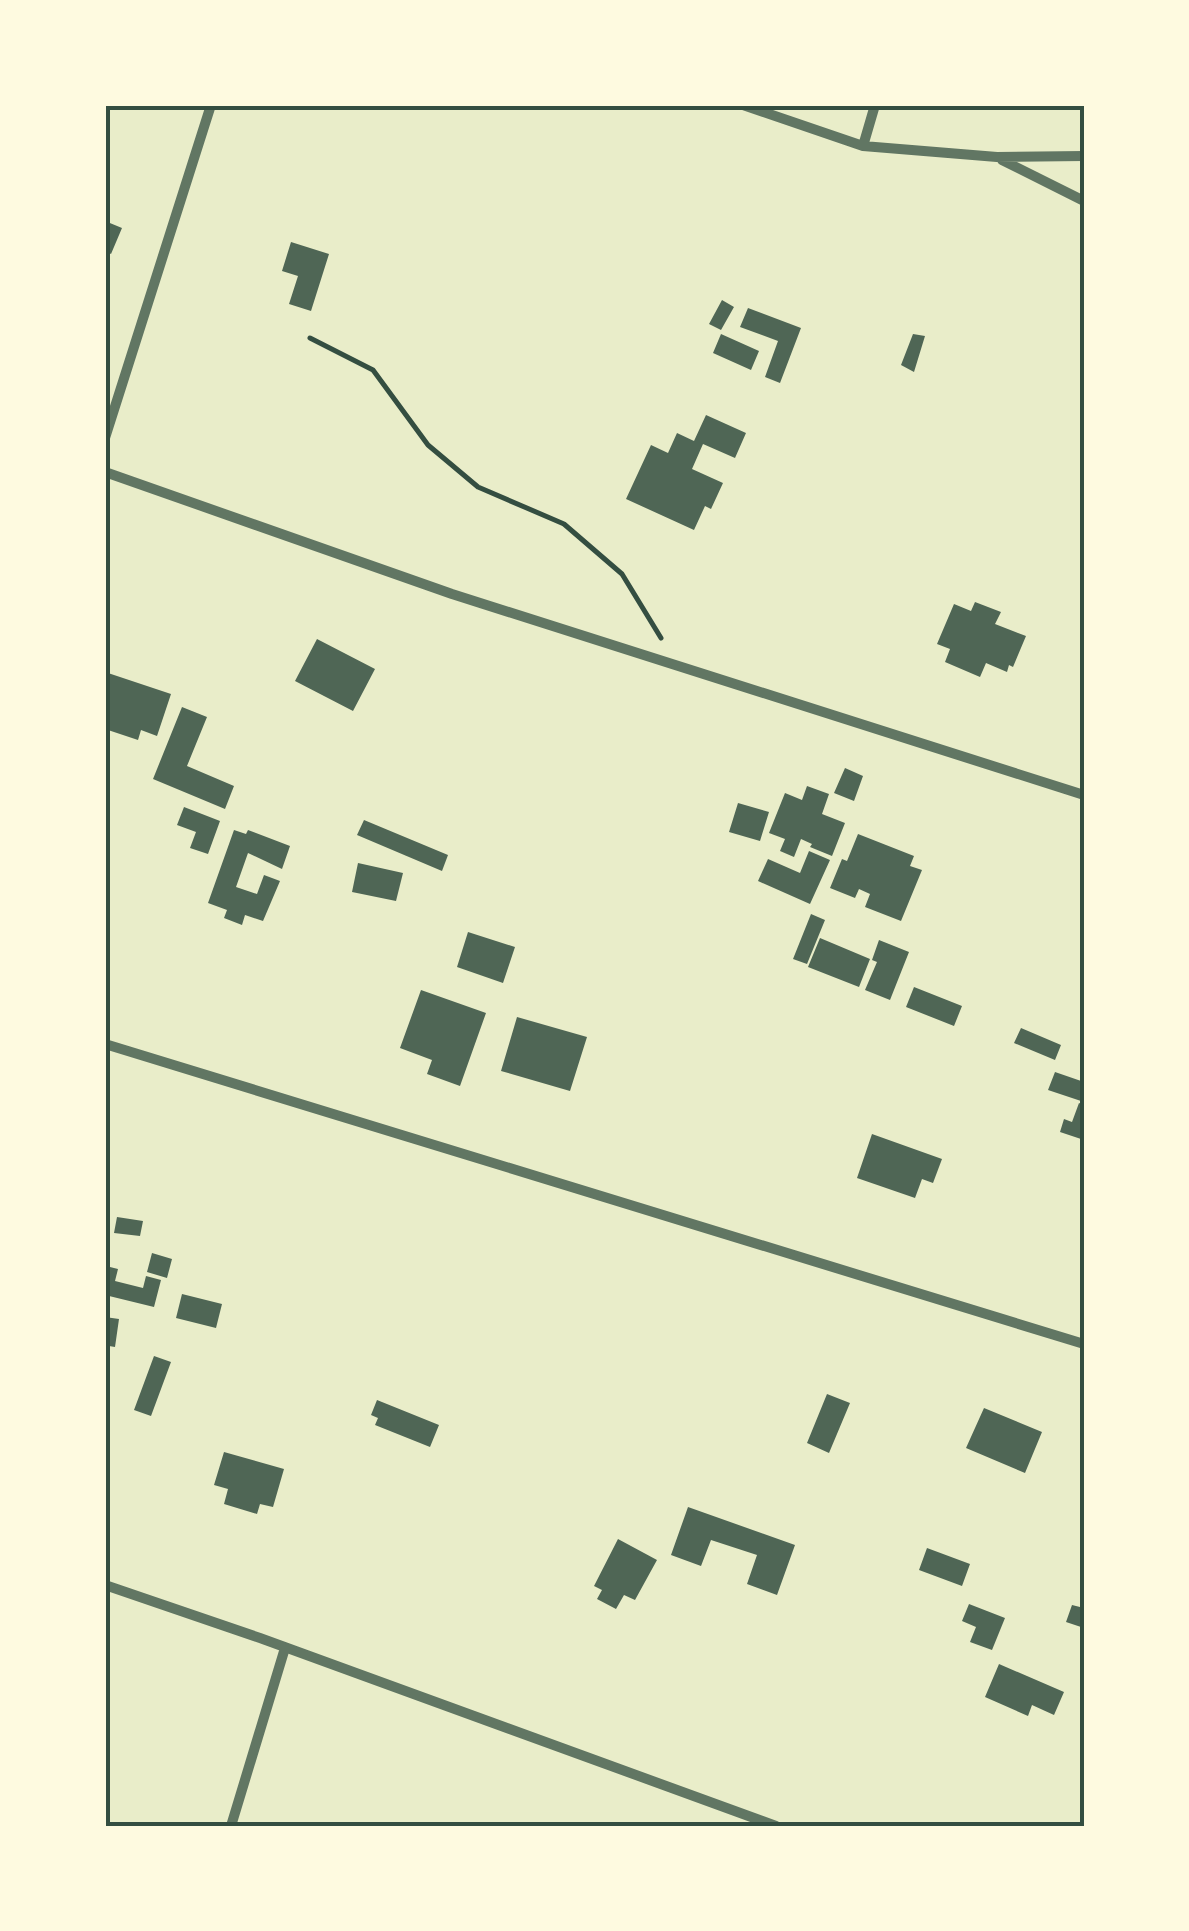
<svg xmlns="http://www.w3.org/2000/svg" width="1189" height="1931" viewBox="0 0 1189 1931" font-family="Inter,sans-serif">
<rect width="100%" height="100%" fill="#e9edc9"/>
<path fill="#4f6655" d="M105,221L122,228L111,254L105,251Z
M291,242L329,254L311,311L289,304L298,276L282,271Z
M722,300L734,307L721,330L709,324Z
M748,308L801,328L780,383L765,377L778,341L740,327Z
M721,334L759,351L751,370L713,353Z
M913,334L925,336L914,372L901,365Z
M706,415L746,433L735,458L703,444L692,469L723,483L711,509L705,506L694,530L626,499L651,445L668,453L677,433L694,441Z
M975,602L1001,612L995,624L1026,636L1013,667L1009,665L1007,672L986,663L980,677L945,662L950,649L937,644L954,604L971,611Z
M317,639L375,669L353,711L295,681Z
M105,672L171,694L157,736L141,730L138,740L105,729L108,716L105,715Z
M182,707L207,717L187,766L234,786L225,809L153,779Z
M845,768L863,776L854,801L834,793Z
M807,786L829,794L822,814L845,823L832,856L810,847L812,844L801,839L794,857L780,851L785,839L769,833L785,793L802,800Z
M738,803L769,812L760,841L729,832Z
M184,807L220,821L208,854L190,848L196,832L177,825Z
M364,820L448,855L442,871L357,835Z
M234,830L246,834L248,830L290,846L282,869L248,853L236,887L257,894L264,875L280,881L263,921L245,915L242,925L224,918L227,910L208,903Z
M858,834L914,856L910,866L922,870L901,921L865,907L870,894L859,889L855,898L830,888L842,859L847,861Z
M809,851L830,860L810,904L758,881L768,859L800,873Z
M358,863L403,873L396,901L352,892Z
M811,914L825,920L807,964L793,959Z
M468,932L515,947L503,983L457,967Z
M820,938L870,959L859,987L808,967Z
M879,940L909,952L890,1000L865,990L877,962L872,960Z
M914,987L962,1006L954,1026L906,1007Z
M421,990L486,1013L460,1086L427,1074L432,1060L400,1048Z
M517,1017L587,1037L570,1091L501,1071Z
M1021,1028L1061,1045L1055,1060L1014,1043Z
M1055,1072L1084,1082V1102L1048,1090Z
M1079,1103L1084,1105V1140L1060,1132L1064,1119L1072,1122Z
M872,1134L942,1159L933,1183L922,1179L915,1198L857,1178Z
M117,1217L143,1221L140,1236L114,1233Z
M152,1253L172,1259L167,1278L147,1272Z
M106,1266L118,1269L115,1281L143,1288L146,1276L161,1280L154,1307L105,1295Z
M182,1294L222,1304L216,1328L176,1318Z
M105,1317L119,1319L115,1347L109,1346L107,1357Z
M154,1356L171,1362L151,1416L134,1410Z
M827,1394L850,1403L829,1453L807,1443Z
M377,1400L439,1425L430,1447L375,1425L378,1418L371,1415Z
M984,1408L1042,1432L1025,1473L966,1448Z
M224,1452L284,1469L273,1507L260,1504L257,1514L224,1504L228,1489L214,1485Z
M688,1507L795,1545L777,1595L747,1584L757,1555L711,1540L701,1566L671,1555Z
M618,1539L657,1560L635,1600L624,1595L616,1609L597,1599L602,1590L594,1586Z
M927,1548L970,1564L962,1586L919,1570Z
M969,1604L1005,1618L992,1650L970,1642L976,1627L962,1621Z
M1072,1605L1084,1608V1628L1066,1622Z
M999,1664L1064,1692L1054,1715L1032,1705L1028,1716L985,1697Z"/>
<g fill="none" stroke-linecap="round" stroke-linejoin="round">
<path stroke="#344e41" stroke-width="5" d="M310,338L373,370L428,445L478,487L564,524L622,574L661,638"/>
<path stroke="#617663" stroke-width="10" d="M743,105L863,146L997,157L1084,156
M863,146L875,105
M1002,160L1084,201
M105,438L211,105
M105,472L452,594L1084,795
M105,1044L1084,1344
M105,1585L260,1638L776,1826
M231,1826L285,1648"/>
</g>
<rect width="1189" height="1931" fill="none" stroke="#fefae0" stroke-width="215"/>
<rect x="108" y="108" width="974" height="1716" fill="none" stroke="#344e41" stroke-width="4"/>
</svg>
